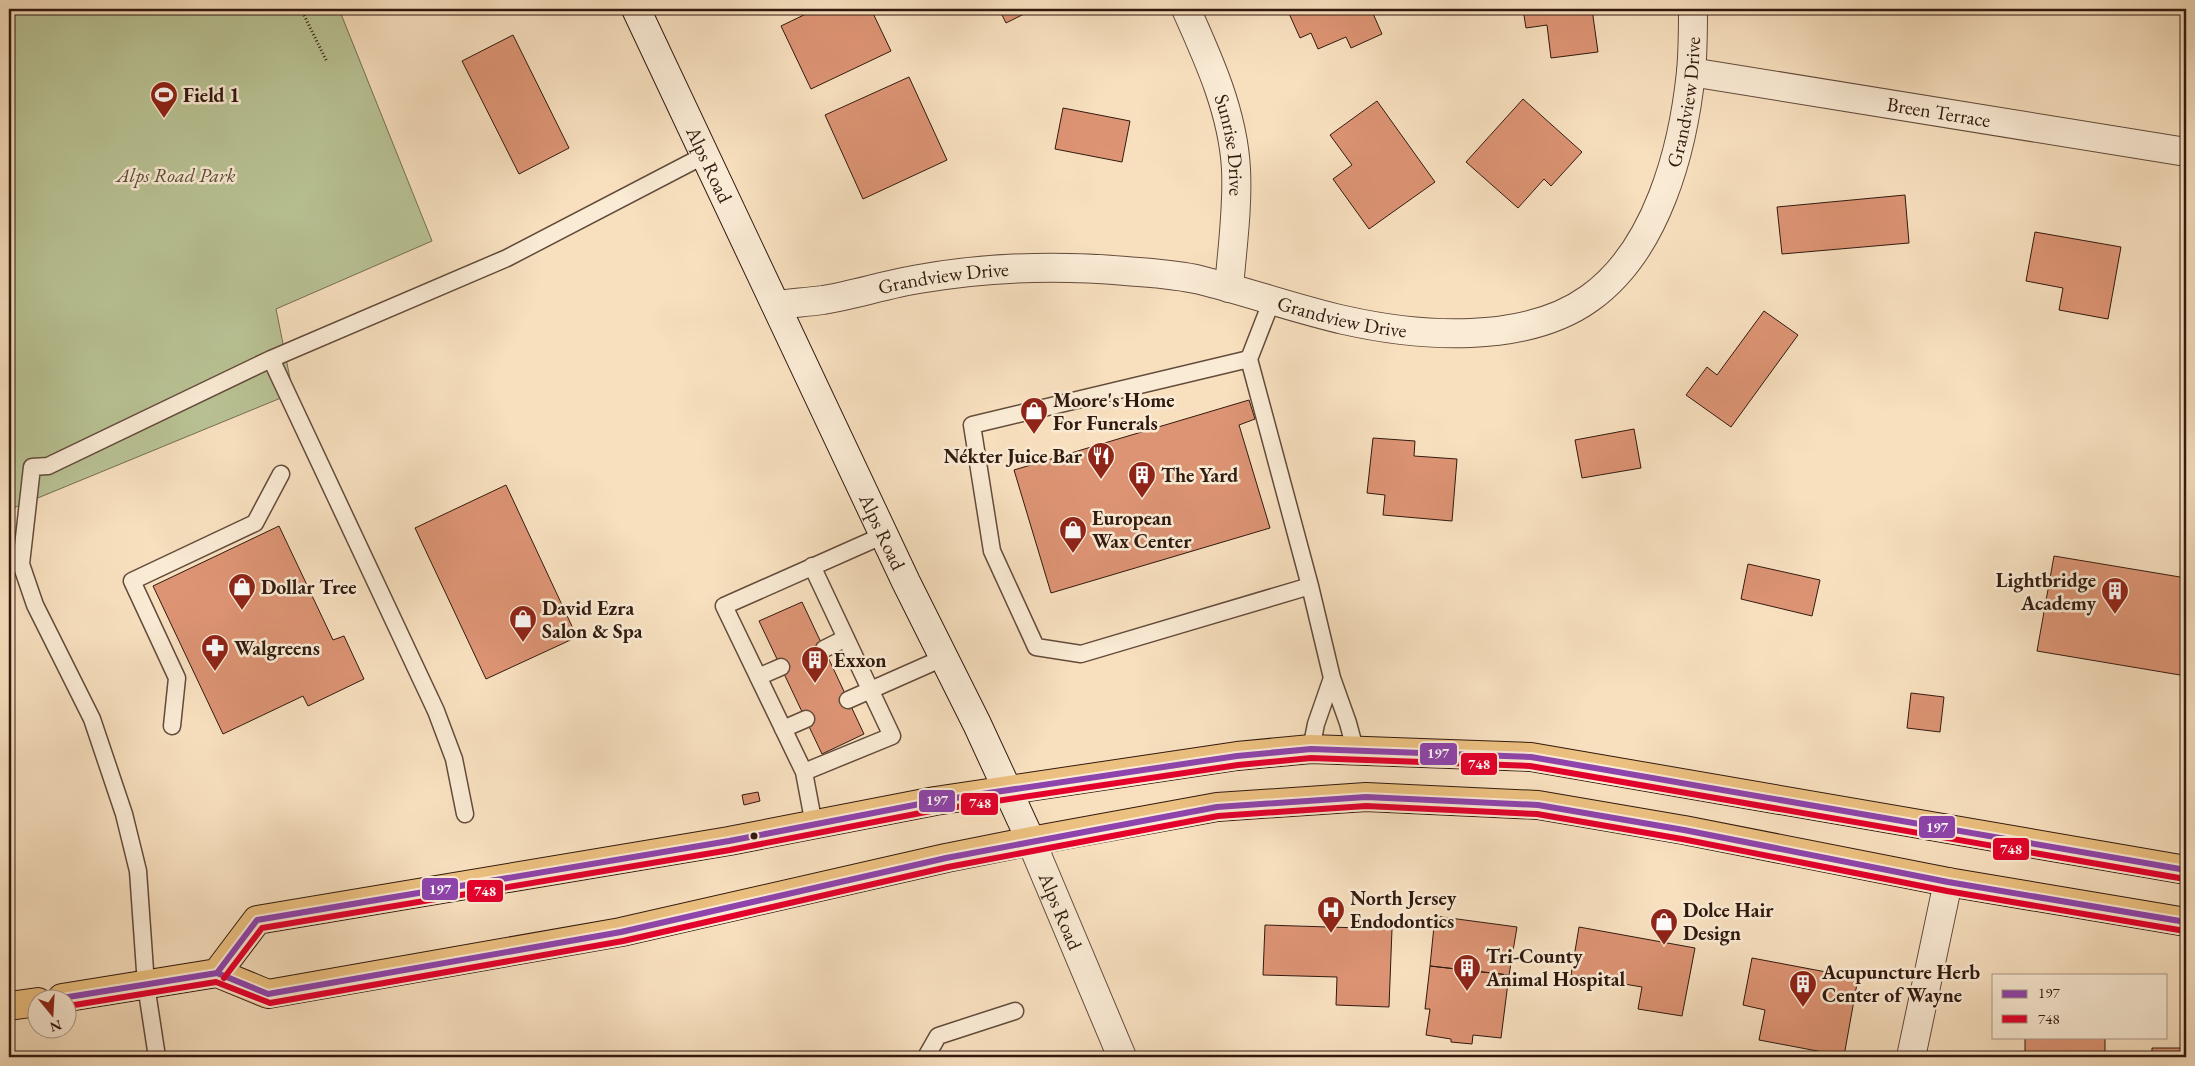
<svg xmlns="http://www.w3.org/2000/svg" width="2195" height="1066" viewBox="0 0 2195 1066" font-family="'EB Garamond',serif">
<rect width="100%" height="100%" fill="#f8e0bf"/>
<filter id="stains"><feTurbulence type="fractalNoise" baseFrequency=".004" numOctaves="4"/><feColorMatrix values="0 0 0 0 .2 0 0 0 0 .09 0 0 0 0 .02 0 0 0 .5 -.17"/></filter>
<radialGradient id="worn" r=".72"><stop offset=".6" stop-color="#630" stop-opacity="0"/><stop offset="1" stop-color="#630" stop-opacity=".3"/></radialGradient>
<path fill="#b9c395" stroke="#756e52" d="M9,9H339L432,241L276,309L293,393L11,509L9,505Z"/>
<path fill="#dd9474" stroke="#31190f" d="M811,9H871L891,51L811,89L781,26L812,11Z
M999,9H1034L1006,23Z
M1287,9H1371L1382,34L1351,48L1346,37L1318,49L1311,33L1300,38Z
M1523,9H1592L1598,52L1551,58L1547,25L1526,28Z
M513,35L569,148L519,174L462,61Z
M909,77L947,160L863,199L825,115Z
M1523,99L1582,152L1551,186L1544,179L1518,208L1466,162Z
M1377,101L1435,182L1369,229L1333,179L1352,165L1330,135Z
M1063,108L1130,121L1122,162L1055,149Z
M1905,195L1909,243L1782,254L1777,207Z
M2035,232L2121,247L2108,319L2059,310L2063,288L2026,281Z
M1764,311L1798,335L1731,427L1686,395L1707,367L1717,375Z
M1249,400L1255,419L1239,425L1270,528L1051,593L1014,470Z
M1634,429L1641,468L1582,478L1575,440Z
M1373,438L1415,441L1414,456L1457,459L1452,521L1383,515L1385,495L1367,493Z
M506,485L577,637L486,679L415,528Z
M279,526L333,640L344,636L364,679L308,706L303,696L223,734L153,586Z
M2054,556L2186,578V676L2037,651Z
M1748,564L1820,580L1812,616L1741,599Z
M802,602L864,734L822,754L759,621Z
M1911,693L1944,697L1940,732L1907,728Z
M758,792L760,801L744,805L742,795Z
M1435,916L1517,927L1509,975L1430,966Z
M1265,925L1392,929L1389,1007L1336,1005L1337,977L1263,975Z
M1579,927L1695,948L1682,1016L1638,1009L1642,987L1571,975Z
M1752,958L1858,978L1844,1056L1759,1040L1765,1010L1743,1005Z
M1430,966L1509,975L1501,1038L1473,1035L1472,1044L1451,1042V1039L1426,1035L1430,1009H1425Z
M2025,1037H2105V1057H2025Z
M2152,1048H2186V1057H2152Z"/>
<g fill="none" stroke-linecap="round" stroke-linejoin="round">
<defs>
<path id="service" d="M1249,359L972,425L992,551L1036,647L1081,654L1310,586L1249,359L1272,300
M1310,586L1332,678
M824,649L846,638
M758,677L781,667
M848,700L943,658
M172,726L177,678L132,581L255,523L281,474
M783,729L806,719
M1311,749L1316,724L1332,678L1348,723L1355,749
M804,772L892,736L812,566
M465,814L454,759L436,711L271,359L507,258L705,155
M814,825L804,772L724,606L884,535
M157,1057L146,985L138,871L124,814L92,719L35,605L21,564L32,467L48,466L271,359
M926,1057L938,1036L1015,1011"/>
<g id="minor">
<path id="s1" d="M1186,9C1209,60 1233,113 1236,169C1238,209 1232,249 1229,288"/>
<path id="s2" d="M1691,72L2186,152"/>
<path id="s3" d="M777,305C792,303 808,302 823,300C855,295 887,284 919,279C987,267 1057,265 1126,271C1150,273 1175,274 1200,280C1248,292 1296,309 1344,320C1419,337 1525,345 1590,298C1657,250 1683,150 1691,72C1693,51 1693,30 1693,9"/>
<path d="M1911,1057L1948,882"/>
</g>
<g id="tertiary">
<path id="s4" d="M1031,841L1122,1057"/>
</g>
<g id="secondary">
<path id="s5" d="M636,9L906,582L977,724L1031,841"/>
</g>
<path id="primary" d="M217,973L257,920L729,841L935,801L1237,756L1311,749L1531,757L2186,870
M62,998L217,973L268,994L621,932L946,858L1031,841L1217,807L1366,797L1538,805L1684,830L1948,882L2186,922
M9,1006L38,1002"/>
</defs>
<use href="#service" stroke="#634b3b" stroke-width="19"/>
<use href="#minor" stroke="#634b3b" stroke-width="30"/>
<use href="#tertiary" stroke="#634b3b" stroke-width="30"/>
<use href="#secondary" stroke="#31190f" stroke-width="30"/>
<use href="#primary" stroke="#31190f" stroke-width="30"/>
<path stroke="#31190f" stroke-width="3" stroke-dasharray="1 2.5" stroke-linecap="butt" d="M301,9L327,62"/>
<use href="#service" stroke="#faebd5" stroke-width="16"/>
<use href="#minor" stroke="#faebd5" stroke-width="28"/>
<use href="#tertiary" stroke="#faebd5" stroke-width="28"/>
<use href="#secondary" stroke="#faebd5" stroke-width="28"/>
<use href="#primary" stroke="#ecc080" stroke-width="28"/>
<defs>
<path id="bus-1" d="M217,973L257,920L729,841L935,801L1237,756L1311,749L1531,757L2186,870
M62,998L217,973L268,994L621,932L946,858L1217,807L1366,797L1538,805L1684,830L1948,882L2186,922"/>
<path id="bus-2" d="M224,978L262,928L730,850L936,810L1238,765L1311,758L1530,766L2185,879
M68,1006L216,982L270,1003L623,941L948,867L1218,816L1366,806L1537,814L1682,839L1947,891L2185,931"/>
</defs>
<use href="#bus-1" stroke="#faebd5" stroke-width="10"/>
<use href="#bus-2" stroke="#faebd5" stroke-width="10"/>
<use href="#bus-1" stroke="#8e44ad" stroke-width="6"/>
<use href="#bus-2" stroke="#e4002b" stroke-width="6"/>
</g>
<defs>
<symbol id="stadium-pin" viewBox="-11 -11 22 30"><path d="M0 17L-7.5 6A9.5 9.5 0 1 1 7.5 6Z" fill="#8f2418" stroke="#faebd5"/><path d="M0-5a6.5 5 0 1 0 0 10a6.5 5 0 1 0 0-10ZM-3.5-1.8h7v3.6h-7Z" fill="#fff"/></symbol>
<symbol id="shop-pin" viewBox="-11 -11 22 30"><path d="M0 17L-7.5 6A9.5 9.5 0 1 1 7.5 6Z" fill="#8f2418" stroke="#faebd5"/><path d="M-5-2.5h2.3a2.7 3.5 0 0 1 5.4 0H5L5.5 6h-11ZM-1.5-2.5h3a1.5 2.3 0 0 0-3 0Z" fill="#fff"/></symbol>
<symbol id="restaurant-pin" viewBox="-11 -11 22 30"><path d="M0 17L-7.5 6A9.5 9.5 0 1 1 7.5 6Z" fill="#8f2418" stroke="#faebd5"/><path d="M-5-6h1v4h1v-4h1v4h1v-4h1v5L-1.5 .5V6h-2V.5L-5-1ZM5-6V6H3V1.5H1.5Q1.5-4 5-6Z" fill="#fff"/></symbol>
<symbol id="building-pin" viewBox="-11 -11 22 30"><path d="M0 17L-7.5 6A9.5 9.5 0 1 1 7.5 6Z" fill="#8f2418" stroke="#faebd5"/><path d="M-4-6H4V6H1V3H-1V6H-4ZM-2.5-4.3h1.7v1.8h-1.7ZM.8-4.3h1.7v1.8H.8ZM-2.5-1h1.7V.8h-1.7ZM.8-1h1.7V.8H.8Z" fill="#fff"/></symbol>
<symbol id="pharmacy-pin" viewBox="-11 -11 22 30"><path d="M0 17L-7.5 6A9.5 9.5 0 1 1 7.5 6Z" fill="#8f2418" stroke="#faebd5"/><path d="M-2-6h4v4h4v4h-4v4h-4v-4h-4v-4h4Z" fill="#fff"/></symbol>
<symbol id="hospital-pin" viewBox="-11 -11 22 30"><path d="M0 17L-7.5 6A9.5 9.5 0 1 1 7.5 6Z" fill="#8f2418" stroke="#faebd5"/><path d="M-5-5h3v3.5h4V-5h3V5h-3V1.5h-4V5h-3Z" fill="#fff"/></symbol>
</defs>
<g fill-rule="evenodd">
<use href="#stadium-pin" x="148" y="79" width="32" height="43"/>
<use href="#shop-pin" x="1018" y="395" width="32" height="43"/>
<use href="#restaurant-pin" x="1085" y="440" width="32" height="43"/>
<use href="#building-pin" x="1126" y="459" width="32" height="43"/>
<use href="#shop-pin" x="1057" y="514" width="32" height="43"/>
<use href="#shop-pin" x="226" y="571" width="32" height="43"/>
<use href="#building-pin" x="2099" y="575" width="32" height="43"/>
<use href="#shop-pin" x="507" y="603" width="32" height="43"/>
<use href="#pharmacy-pin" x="199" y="632" width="32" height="43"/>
<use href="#building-pin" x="799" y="644" width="32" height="43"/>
<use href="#hospital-pin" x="1315" y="894" width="32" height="43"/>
<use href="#shop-pin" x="1648" y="906" width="32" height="43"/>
<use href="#building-pin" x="1451" y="952" width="32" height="43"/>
<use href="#building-pin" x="1787" y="968" width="32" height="43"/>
</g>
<circle fill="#31190f" stroke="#faebd5" stroke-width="2" cx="754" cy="836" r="4.5"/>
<g text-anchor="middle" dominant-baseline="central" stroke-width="5" stroke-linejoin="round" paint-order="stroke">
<g font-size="20" font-weight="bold" fill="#31190f" stroke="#faebd5" text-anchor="start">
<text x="183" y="95">Field 1</text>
<text x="1053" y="400">Moore's Home<tspan x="1053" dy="23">For Funerals</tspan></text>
<text x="1082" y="456" text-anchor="end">Nékter Juice Bar</text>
<text x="1161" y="475">The Yard</text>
<text x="1092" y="518">European<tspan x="1092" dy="23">Wax Center</tspan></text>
<text x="2096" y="580" text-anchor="end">Lightbridge<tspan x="2096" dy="23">Academy</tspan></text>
<text x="261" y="587">Dollar Tree</text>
<text x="542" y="608">David Ezra<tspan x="542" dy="23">Salon &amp; Spa</tspan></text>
<text x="234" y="648">Walgreens</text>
<text x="834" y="660">Exxon</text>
<text x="1350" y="898">North Jersey<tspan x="1350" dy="23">Endodontics</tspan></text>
<text x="1683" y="910">Dolce Hair<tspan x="1683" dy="23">Design</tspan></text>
<text x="1486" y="956">Tri-County<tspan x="1486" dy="23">Animal Hospital</tspan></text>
<text x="1822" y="972">Acupuncture Herb<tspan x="1822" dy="23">Center of Wayne</tspan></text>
</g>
<g font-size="20" fill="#31190f" stroke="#faebd5">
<text stroke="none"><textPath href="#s3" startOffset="1054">Grandview Drive</textPath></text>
<text stroke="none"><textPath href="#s2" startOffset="251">Breen Terrace</textPath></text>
<text stroke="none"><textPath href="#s1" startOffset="144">Sunrise Drive</textPath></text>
<text stroke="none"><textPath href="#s5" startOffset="172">Alps Road</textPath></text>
<text stroke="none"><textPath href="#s3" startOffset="169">Grandview Drive</textPath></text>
<text stroke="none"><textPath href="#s3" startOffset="574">Grandview Drive</textPath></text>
<text stroke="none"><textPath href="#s5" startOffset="578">Alps Road</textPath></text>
<text stroke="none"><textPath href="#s4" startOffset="76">Alps Road</textPath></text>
</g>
<g font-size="20" font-style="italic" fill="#5a4c37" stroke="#faebd5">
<text x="176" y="175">Alps Road Park</text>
</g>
</g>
<g stroke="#faebd5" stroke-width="2">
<rect x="1419" y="742" width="39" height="24" rx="5" fill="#8e44ad"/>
<rect x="1460" y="752" width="38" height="24" rx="5" fill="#e4002b"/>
<rect x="918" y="789" width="38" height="24" rx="5" fill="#8e44ad"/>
<rect x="960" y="792" width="39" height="24" rx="5" fill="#e4002b"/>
<rect x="1918" y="815" width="38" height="24" rx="5" fill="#8e44ad"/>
<rect x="1992" y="837" width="38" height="24" rx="5" fill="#e4002b"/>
<rect x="421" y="877" width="38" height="24" rx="5" fill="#8e44ad"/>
<rect x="466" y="879" width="38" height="24" rx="5" fill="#e4002b"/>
</g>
<g font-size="14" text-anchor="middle" font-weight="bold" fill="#fff">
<text x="1438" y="758">197</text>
<text x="1479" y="769">748</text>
<text x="937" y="805">197</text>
<text x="980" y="808">748</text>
<text x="1937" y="832">197</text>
<text x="2011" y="854">748</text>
<text x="440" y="894">197</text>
<text x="485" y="896">748</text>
</g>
<rect width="2195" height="1066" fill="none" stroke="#f8e0bf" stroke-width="30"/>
<rect x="10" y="10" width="2175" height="1046" fill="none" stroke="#31190f" stroke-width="2.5"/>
<rect x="15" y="15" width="2165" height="1036" fill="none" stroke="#31190f"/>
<rect x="1992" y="974" width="175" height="65" fill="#faebd5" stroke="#aa9786"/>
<rect x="2002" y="990" width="25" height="8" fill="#8e44ad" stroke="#aa9786"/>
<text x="2038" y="998" font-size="15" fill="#31190f">197</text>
<rect x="2002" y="1015" width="25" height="8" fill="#e4002b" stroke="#aa9786"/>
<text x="2038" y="1024" font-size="15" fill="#31190f">748</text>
<g transform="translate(52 1014) rotate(162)"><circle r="24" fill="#faebd5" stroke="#aa9786"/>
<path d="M0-4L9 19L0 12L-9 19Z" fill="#8f2418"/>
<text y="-8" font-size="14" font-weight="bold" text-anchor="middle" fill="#31190f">N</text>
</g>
<rect width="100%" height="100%" filter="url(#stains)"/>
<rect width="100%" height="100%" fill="url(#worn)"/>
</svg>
